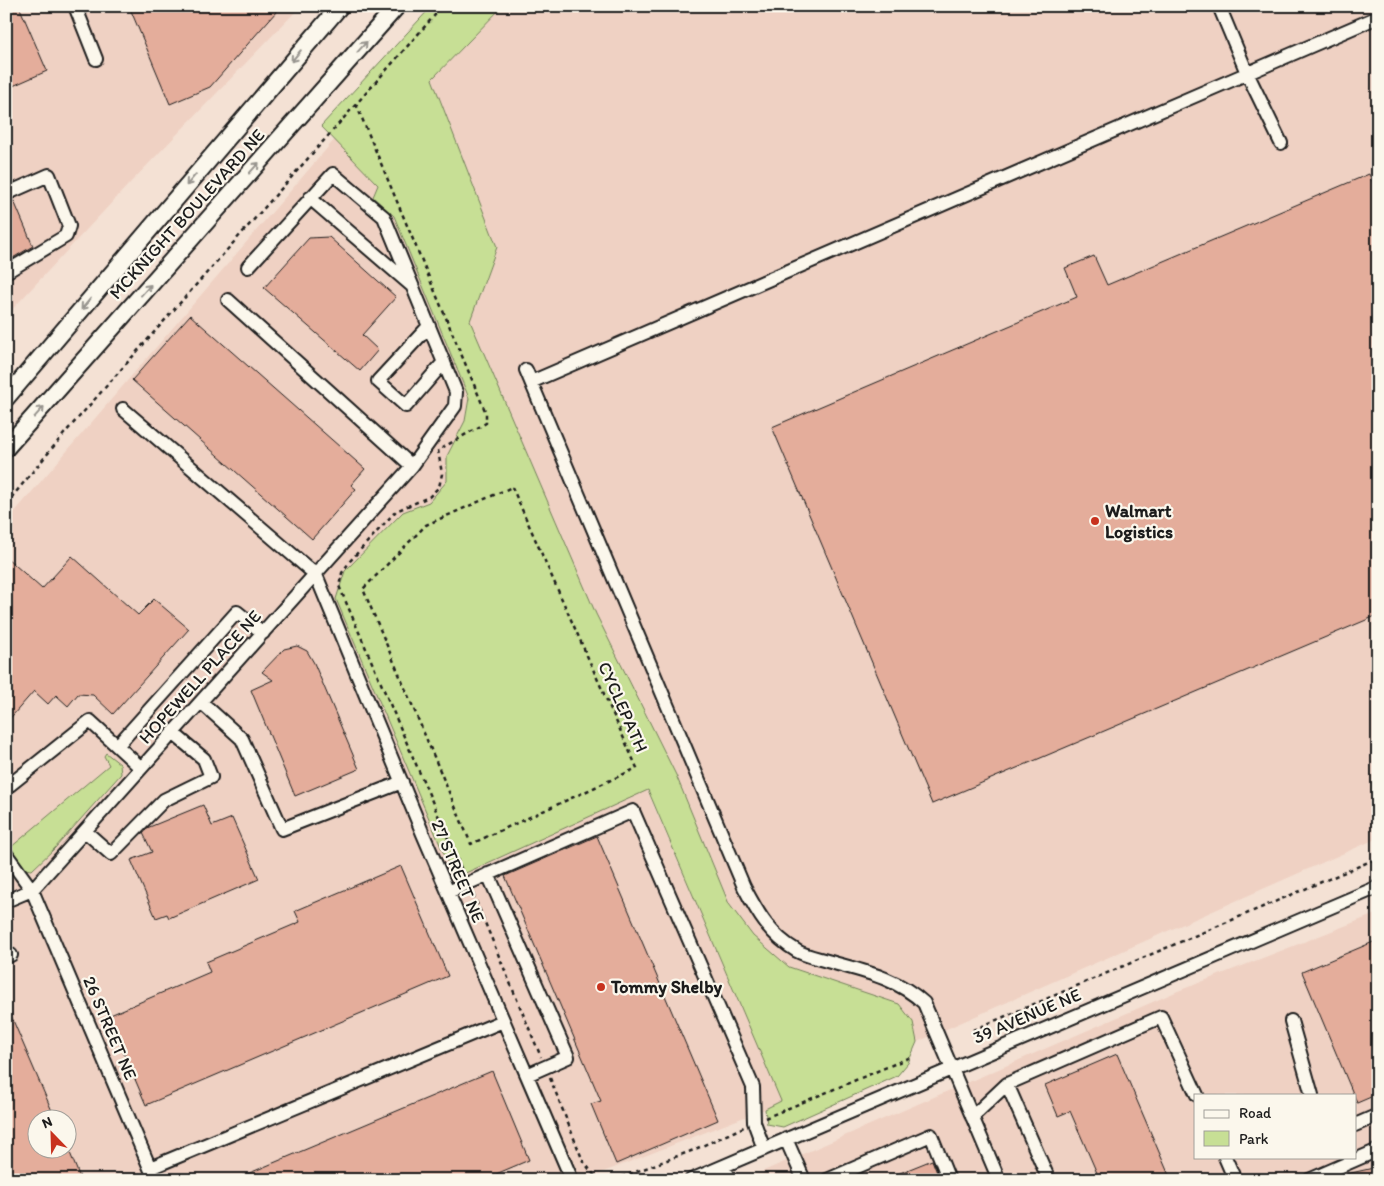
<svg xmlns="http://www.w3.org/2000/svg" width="1384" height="1186" viewBox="0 0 1384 1186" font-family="Itim,sans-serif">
<rect width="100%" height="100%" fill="#f4e1d4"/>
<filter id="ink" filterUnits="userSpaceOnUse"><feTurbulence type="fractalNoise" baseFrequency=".02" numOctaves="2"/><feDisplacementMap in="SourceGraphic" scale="10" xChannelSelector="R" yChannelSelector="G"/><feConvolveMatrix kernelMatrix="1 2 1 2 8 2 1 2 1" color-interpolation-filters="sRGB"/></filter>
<g filter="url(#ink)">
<path fill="#efd1c3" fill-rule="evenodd" d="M6,6H301L130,183L6,316Z
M503,6H1378V838L917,1042L913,1022L899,1004L789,967L753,936L729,904L676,775L596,614L470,321L497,247L432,79Z
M335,139L378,185L373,197L394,216L469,398L465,421L447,456V481L429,502L403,512L452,873L459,876L647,790L781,1101L765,1109L583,1180H6V522ZM38,1118H68V1148H38Z
M1378,913V1180H743L1178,991ZM1195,1095H1355V1157H1195Z"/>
<path fill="#c7df95" stroke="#727e58" d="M432,6H503L432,79L497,247L470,321L596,614L676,775L729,904L753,936L789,967L899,1004L913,1022L917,1042L908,1063L897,1076L783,1127L767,1124L765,1109L781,1101L648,790L459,876L452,873L336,599L345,571L403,512L429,502L447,481V456L465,421L469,398L394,216L373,197L378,185L321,126Z
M106,753L120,764L121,774L55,848L32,870L24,869L10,848L109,765L104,756Z"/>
<path fill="#e4ad9b" stroke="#1c1c1c" d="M6,6H19L47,71L6,89Z
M129,6H274L276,12L210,87L170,104Z
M1369,174L1378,196V615L932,804L772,427L1077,297L1065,268L1094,256L1107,285Z
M14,201L33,246L6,262V204Z
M329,237L396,297L362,335L378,350L360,371L264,288L309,238Z
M190,315L365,469L351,485L356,489L312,539L132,380Z
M72,556L138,615L154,599L189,629L113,714L93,695L78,694L68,706L56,695L48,704L34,691L6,723V557L42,589Z
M297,646L307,651L314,663L359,769L295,796L251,690L273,680L262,672L284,649Z
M203,805L212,826L232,818L259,879L169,918L167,914L156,918L131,860L152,852L143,833L147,828Z
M597,836L718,1120L616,1164L591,1104L601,1101L505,876Z
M401,866L448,976L146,1105L108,1016L210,972L206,962L300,922L295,911Z
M1378,940V1094L1357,1103L1302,972Z
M6,1004L55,1118H38V1148H68L81,1180H6Z
M1117,1054L1171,1180H1100L1070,1111L1058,1116L1045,1085Z
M492,1071L529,1160L482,1180H233Z
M932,1160L940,1180H885V1179Z
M1378,1167V1180H1340L1339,1176L1342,1175Z"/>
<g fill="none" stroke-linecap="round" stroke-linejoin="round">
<defs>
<path id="minor" d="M75,6L96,59
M1219,6L1247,73L1281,143
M6,194L49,175L69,226L66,236L6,272
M310,198L411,285
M228,300L412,466
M429,326L378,381L406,406L444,362
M526,370L744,887C758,914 770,935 797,951C806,956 817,958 827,961C862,971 896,977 924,1003L999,1180
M531,382L1378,17
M123,409L316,575L423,834L572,1180
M201,702L242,739L282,829L402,782
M117,746L237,612L263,633
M6,788L90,721L141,768
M85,831L111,854L164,800L211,777L204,759L173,733
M6,854L32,890L155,1180
M488,874L568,1057L527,1075
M448,892L633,811L753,1087L754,1122L764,1149
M6,901L32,890L412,466L455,406L456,392L384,217L333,174L248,267
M6,952L11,955
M1291,1021L1312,1095
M972,1117L1007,1084
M1355,1125L1378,1115
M786,1139L804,1180
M1225,1157L1235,1180
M724,1166L730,1180
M150,1168L503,1021
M691,1180L1378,887
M827,1180L931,1135L949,1180
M1049,1180L1007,1084L1161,1017L1197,1095
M1309,1180L1378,1150"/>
<path id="major" d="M6,398L340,6
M6,448L397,6"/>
</defs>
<use href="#minor" stroke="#1c1c1c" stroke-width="16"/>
<use href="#major" stroke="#1c1c1c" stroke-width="20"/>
<path stroke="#1c1c1c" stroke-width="2.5" stroke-dasharray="4 4" stroke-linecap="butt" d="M356,104L486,413V423L440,449
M438,450L442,474L439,487L429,497L396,511L350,561L342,573L339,586L463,873
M512,487L637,768L471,844L363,589L426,525Z
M6,504L64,434L443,6
M473,894L541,1057
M973,1030L1378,858
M550,1078L583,1161L598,1180
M765,1118L911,1057
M614,1180L691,1151L744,1127"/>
<use href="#minor" stroke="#fbf7ec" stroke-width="12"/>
<use href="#major" stroke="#fbf7ec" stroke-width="16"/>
</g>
<defs><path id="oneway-shaft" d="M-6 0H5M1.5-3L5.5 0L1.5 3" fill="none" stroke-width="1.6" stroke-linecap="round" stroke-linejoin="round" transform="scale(1.25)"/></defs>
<g stroke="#97948e">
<use href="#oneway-shaft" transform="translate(362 47) rotate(-48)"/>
<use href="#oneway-shaft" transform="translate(296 56) rotate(130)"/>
<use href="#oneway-shaft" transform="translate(254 168) rotate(-48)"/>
<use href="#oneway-shaft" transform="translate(191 180) rotate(130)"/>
<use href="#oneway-shaft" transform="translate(146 290) rotate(-48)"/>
<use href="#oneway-shaft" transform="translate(86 304) rotate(130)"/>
<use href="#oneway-shaft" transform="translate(39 412) rotate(-48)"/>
</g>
</g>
<g fill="#c8321e" stroke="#fbf7ec" stroke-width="2">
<circle cx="1095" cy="521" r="5"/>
<circle cx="601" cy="987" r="5"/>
</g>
<g text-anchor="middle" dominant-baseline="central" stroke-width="4.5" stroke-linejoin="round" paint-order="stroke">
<g font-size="18" fill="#1c1c1c" stroke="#fbf7ec">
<text transform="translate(187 214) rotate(-48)">MCKNIGHT BOULEVARD NE</text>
<text transform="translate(200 677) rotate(-48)">HOPEWELL PLACE NE</text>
<text transform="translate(623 707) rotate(66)">CYCLEPATH</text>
<text transform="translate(458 871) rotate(67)">27 STREET NE</text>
<text transform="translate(1027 1016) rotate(-23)">39 AVENUE NE</text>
<text transform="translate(110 1028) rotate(67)">26 STREET NE</text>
</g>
<g font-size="18" font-weight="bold" fill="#1c1c1c" stroke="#fbf7ec" text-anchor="start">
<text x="1105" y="511">Walmart<tspan x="1105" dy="21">Logistics</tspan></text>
<text x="611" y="987">Tommy Shelby</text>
</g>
</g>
<rect width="1384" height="1186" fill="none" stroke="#fbf7ec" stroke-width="25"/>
<rect x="12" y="12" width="1359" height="1161" fill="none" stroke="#1c1c1c" stroke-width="2" filter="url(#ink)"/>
<rect x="1194" y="1094" width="162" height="65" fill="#fbf7ec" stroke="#a29f99"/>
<rect x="1204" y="1110" width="25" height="8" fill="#fbf7ec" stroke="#a29f99"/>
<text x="1239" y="1118" font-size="15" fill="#1c1c1c">Road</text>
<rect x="1204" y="1131" width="25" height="15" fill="#c7df95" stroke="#a29f99"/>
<text x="1239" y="1144" font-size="15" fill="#1c1c1c">Park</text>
<g transform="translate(52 1134) rotate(337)"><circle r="24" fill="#fbf7ec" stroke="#a29f99"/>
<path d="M0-4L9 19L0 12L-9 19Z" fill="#c8321e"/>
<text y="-8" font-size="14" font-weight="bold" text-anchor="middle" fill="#1c1c1c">N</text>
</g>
</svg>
